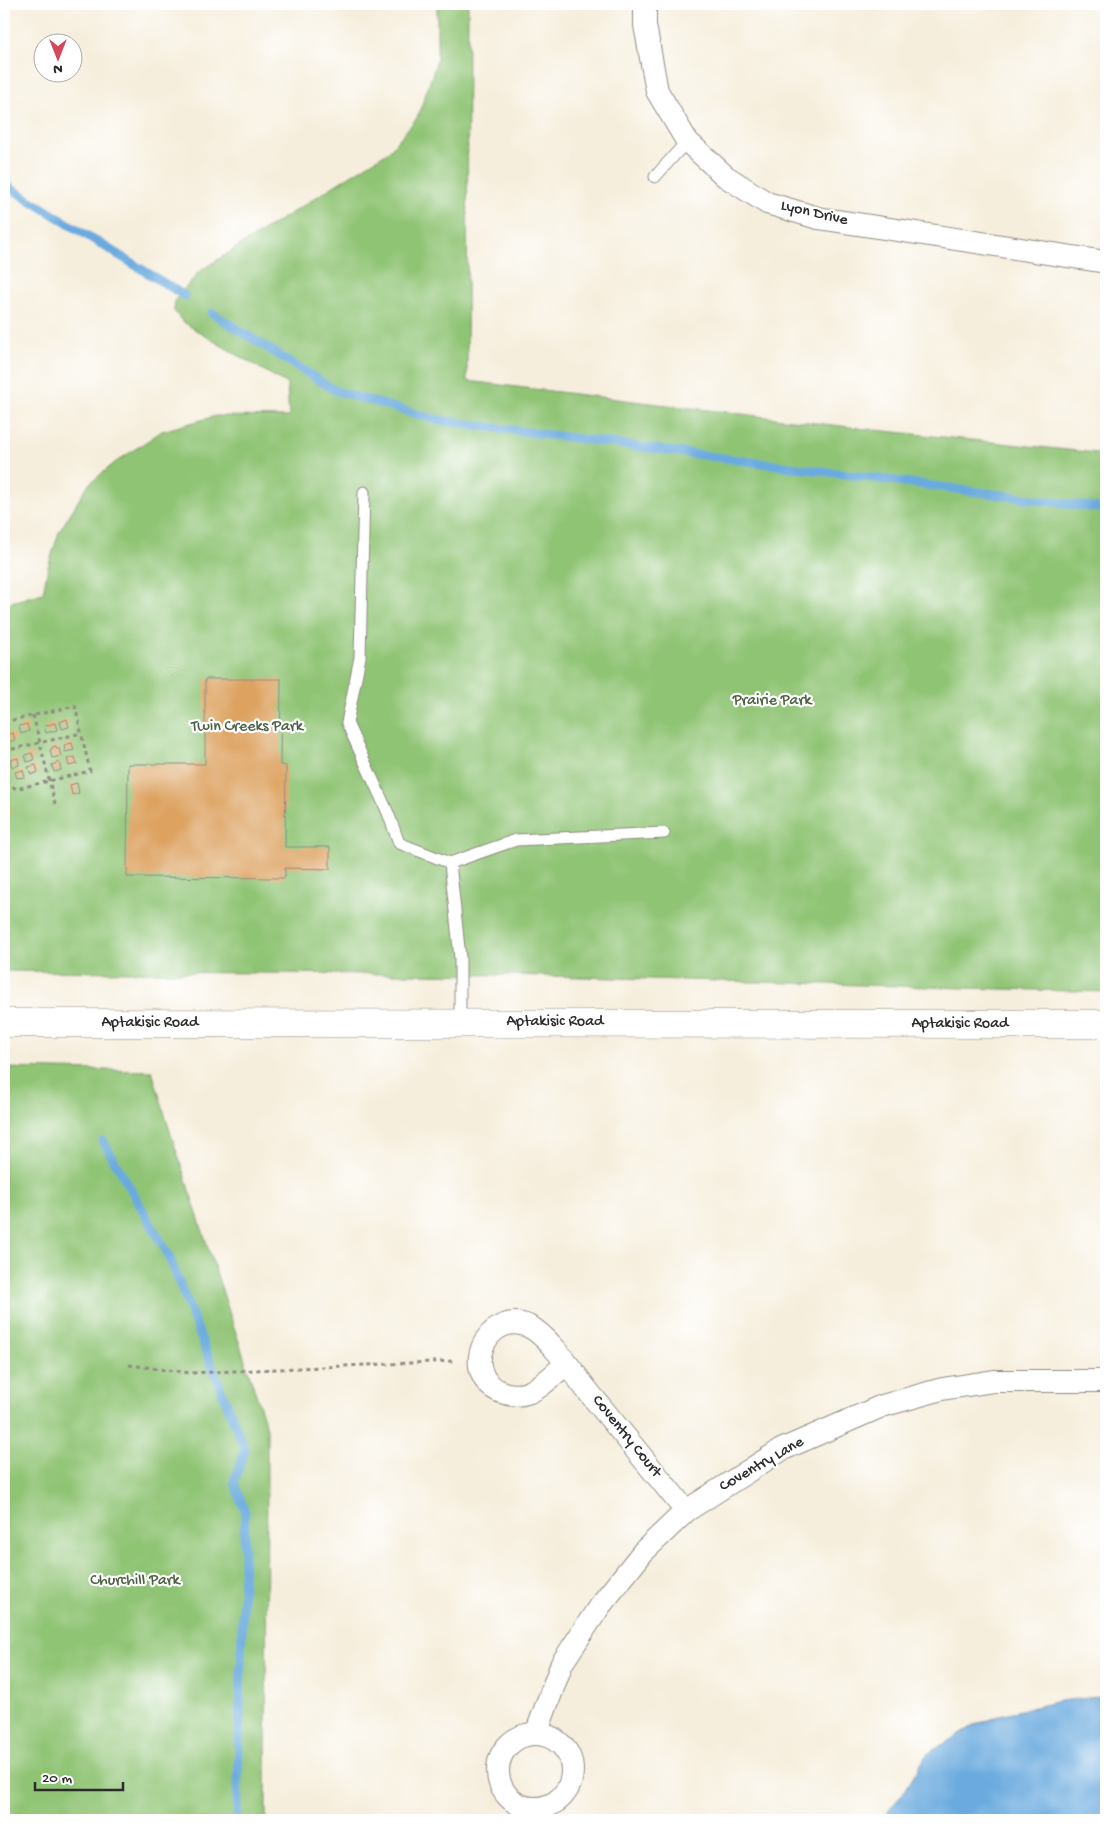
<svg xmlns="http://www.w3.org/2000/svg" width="1110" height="1824" viewBox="0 0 1110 1824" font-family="'Gochi Hand',sans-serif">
<rect width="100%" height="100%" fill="#fff"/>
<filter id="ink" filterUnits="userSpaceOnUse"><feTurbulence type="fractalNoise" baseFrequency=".02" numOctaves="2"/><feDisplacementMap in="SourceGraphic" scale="10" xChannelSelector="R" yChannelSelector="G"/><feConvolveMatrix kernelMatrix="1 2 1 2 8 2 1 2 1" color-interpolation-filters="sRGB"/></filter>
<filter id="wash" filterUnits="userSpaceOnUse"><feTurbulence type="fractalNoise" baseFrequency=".0096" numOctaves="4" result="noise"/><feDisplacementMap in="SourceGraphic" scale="20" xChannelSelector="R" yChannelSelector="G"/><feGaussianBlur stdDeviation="1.12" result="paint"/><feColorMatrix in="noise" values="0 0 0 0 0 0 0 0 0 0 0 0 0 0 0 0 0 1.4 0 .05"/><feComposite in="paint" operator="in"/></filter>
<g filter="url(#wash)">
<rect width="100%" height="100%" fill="#f6eedc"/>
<path fill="#90c475" stroke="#5e7850" d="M437,4H468L467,381L866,429L1106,454V992L510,975L4,971V604L43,593L48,567L59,532L88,485L116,462L162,431L216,416L289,417L287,384L205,336L182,321L174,311L175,300L200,271L389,151L417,118L429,85L437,59Z
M4,1068L152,1071L168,1125L267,1428L266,1820H4Z"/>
<path fill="#6baade" stroke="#4b6a84" d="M1106,1696V1820H884L886,1814L906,1789L927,1754L975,1725L1004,1714L1060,1701Z"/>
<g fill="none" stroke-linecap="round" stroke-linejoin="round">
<path stroke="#6baade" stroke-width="9" d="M4,184L185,296
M212,313L336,391L438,420L1106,509
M103,1141L168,1254L245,1450L234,1482L245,1511L237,1820"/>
</g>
<g id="blocks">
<path fill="#dda260" d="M205,679H281L280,765L286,766L285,847H330V869L285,868V878L127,877L128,764H205Z
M67,719L69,727L62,729L60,722Z
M55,723L57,730L46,733L44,726Z
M27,724L29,731L21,734L19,726Z
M13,733L15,740L7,742L5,735Z
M72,743L74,750L65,752L64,745Z
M56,746L57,749L59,748L61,756L52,758L50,750L52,749V747Z
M32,753L34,760L27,762L25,755Z
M75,757L77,764L69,766L67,759Z
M18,758L19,765L12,767L10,760Z
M59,762L61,770L54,772L52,765Z
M36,765L38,772L31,775L28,767Z
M23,770L25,777L17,778L15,772Z
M77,783L79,793L72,795L70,785Z
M4,796H7L11,814L4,816Z"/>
</g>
</g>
<g filter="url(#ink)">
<use href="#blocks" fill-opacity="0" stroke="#908c84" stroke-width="1"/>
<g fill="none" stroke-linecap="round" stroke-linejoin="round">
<defs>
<path id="service" d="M655,177L687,141
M364,492L360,657L347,723L388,813L399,843L450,863
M460,1022V958L450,863L516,840L664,833"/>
<path id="minor" d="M645,4V25L657,91L687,141L725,176L767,203L818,218L1106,262
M566,1364C554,1374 541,1388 527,1393C519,1396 508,1395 501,1392C458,1374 487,1309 528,1326C548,1335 573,1372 587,1390C620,1430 653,1471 686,1511
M536,1734L562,1663L599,1607L643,1552L686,1511L781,1450L882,1406L942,1389L994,1381H1106
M498 1771a37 37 0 1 1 74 0a37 37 0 1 1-74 0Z"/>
<path id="secondary" d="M4,1023L1106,1024"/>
</defs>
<use href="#service" stroke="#908c84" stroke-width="13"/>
<use href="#minor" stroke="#908c84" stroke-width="24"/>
<use href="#secondary" stroke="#908c84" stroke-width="29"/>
<path stroke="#908c84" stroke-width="3" stroke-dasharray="4 4" stroke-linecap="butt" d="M33,715L55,804
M4,722L75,706L90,771L16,789L7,782L4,766
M4,751L82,733
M129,1365L190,1373L454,1361"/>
<use href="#service" stroke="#fff" stroke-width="11"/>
<use href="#minor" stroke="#fff" stroke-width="22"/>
<use href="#secondary" stroke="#fff" stroke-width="28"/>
</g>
</g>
<g text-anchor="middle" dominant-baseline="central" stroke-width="4.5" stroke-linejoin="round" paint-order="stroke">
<g font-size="16" fill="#2b2b2b" stroke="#fff">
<text transform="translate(814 214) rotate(13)">Lyon Drive</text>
<text x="555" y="1022">Aptakisic Road</text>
<text x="150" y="1023">Aptakisic Road</text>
<text x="960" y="1024">Aptakisic Road</text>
<text transform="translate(626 1437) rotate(51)">Coventry Court</text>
<text transform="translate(762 1465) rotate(-30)">Coventry Lane</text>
</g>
<g font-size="16" fill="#4e6145" stroke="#fff">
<text x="772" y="701">Prairie Park</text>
<text x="247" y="727">Twin Creeks Park</text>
<text x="135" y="1581">Churchill Park</text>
</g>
</g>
<rect width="1110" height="1824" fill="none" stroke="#fff" stroke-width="20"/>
<g transform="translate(58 58) rotate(180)"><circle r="24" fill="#ffffff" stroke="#aaaaaa"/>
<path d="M0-4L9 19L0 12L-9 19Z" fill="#d1495b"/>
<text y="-8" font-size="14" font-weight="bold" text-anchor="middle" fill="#2b2b2b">N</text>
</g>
<path d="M35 1782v8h88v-8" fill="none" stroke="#2b2b2b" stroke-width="2.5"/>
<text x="42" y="1782" font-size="15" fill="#2b2b2b" stroke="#ffffff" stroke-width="4" paint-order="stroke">20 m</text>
</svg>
